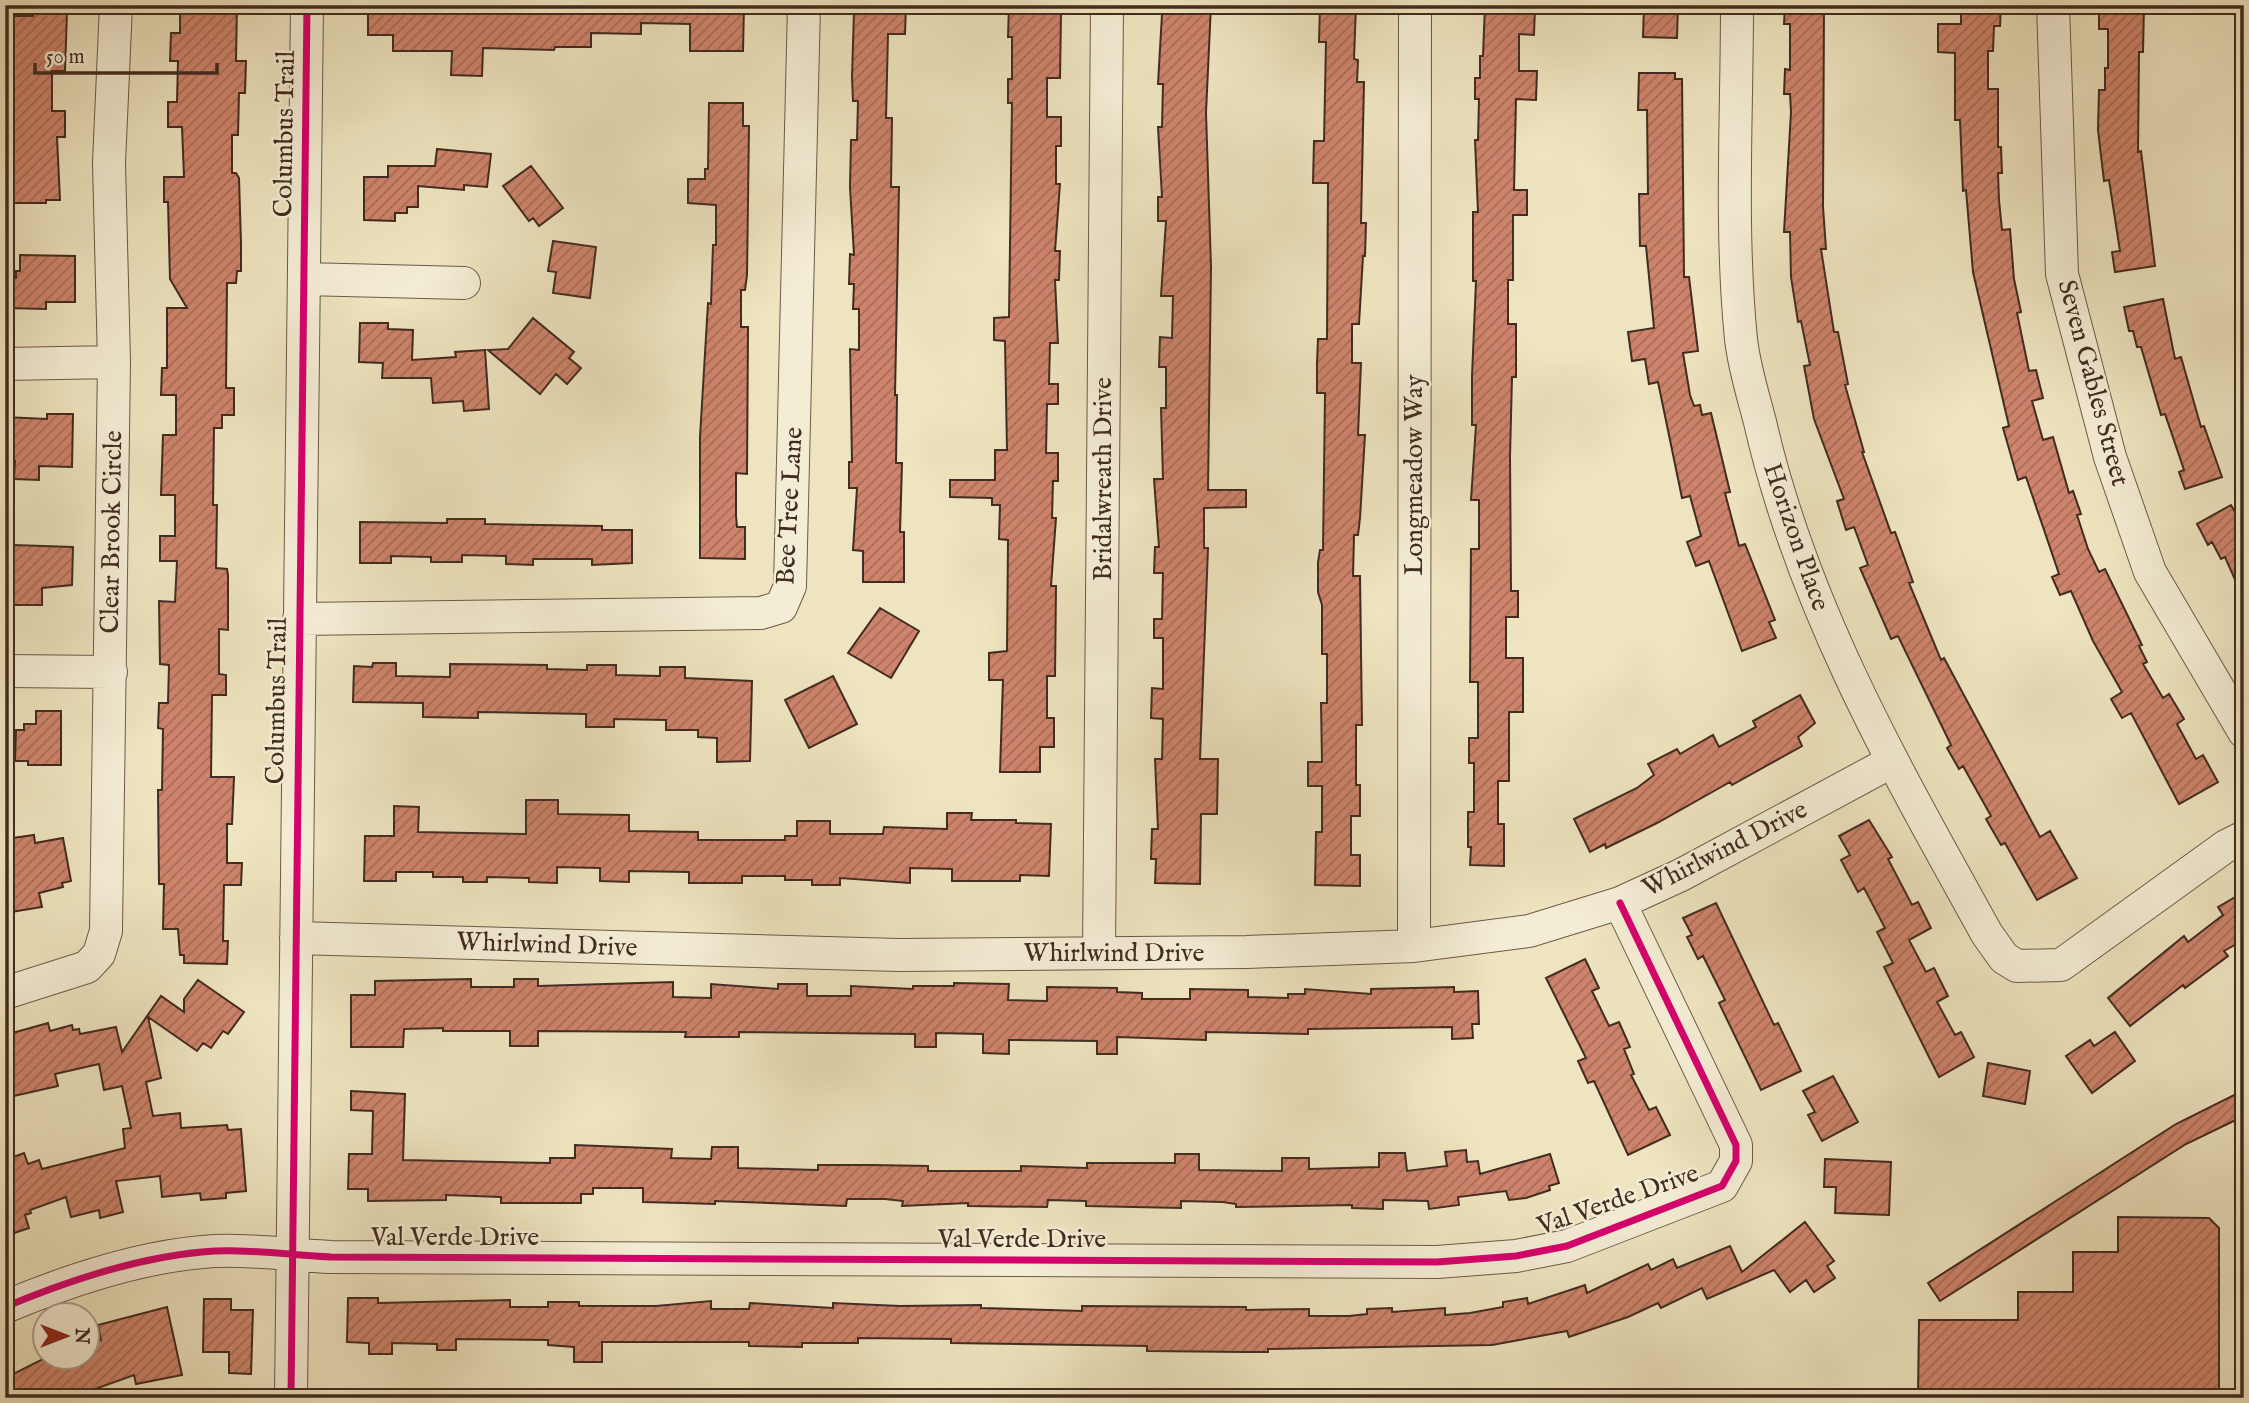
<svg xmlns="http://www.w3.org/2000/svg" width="2249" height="1403" viewBox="0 0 2249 1403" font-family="'IM FELL English',serif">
<defs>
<pattern id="building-hatch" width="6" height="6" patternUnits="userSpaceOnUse" patternTransform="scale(1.75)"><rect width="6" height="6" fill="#ce846c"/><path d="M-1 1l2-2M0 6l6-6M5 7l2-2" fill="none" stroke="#a96c58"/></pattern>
</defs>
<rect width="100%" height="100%" fill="#eee4bf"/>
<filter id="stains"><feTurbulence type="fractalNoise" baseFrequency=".00286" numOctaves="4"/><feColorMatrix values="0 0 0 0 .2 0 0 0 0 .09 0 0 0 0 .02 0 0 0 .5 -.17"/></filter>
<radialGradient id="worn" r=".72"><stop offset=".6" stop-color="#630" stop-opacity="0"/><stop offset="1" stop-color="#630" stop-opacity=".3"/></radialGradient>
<path fill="url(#building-hatch)" stroke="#422b20" stroke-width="2" d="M180,5H237L236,61H246L245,93H239L238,135H232V173H236L239,178L241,243V271H237L236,283H227L226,388H234V415H222V428H214L213,505H217L216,568L227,569L228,575V630L219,629V674L226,675V695H212L211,777H234L232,824H227V863H242L241,885H224L223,941H228L227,964L184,963V955H180L178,929H163L164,884H159L158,790H162L163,729L158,728L159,703H168L169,665L160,664L159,601L175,602L177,561H160V536H175V495H161L163,435H176V395H161L162,368H167V308H187L170,279L168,202H164V177H184L182,127H168V102H177L178,61H170L171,33H180Z
M368,5L744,6L743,51H690V24L641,23V34L591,33V47H555L554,50L483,48L482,76L451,75L452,51H393V35H368Z
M862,5H906L905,34H888L886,118H892L891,187H899L895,395H897L896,463H902L900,532H904V582H863V551L853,550L857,488H849V462H852L850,349L859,350V309H853L854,284H849L850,254L854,255L850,187L851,140H857L858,101H853L852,77L854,10H862Z
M1009,5H1053V13H1061L1060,78H1047V117H1061V146H1056V184H1060L1055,251H1060L1059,280H1055L1058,343H1050L1049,384H1058V404H1047L1046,453H1058V481H1053L1052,518H1056L1051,586H1056L1055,676H1047V718H1054V747H1040V772H1000L1003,680H989V653L1007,651L1008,540L999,539L1000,505H992V498L950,497V480H995V450H1007L1005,341L994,340V318L1009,317L1012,103H1008V79H1012V37H1008Z
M1170,5H1211L1206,113L1211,267L1208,490H1246V507L1204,508V548H1208L1200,759H1218L1217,814H1201L1200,884L1155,883L1156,859H1151L1152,829H1158L1155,759H1162L1163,719L1151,718L1152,688L1163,689V638H1154V619H1162L1163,573H1154L1155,547H1159L1154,479H1163L1161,408H1166V367H1159L1160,337L1172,338L1173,296H1161L1166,221H1158V197H1162L1158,127H1162L1163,84H1158L1162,14H1170Z
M1320,5H1356L1354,59L1358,60L1357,82H1364L1361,223H1366L1365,256H1363L1359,324H1352V363H1361L1358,435H1365L1360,518L1358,535H1354L1353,576H1360L1362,725H1356V785H1360V816H1351V855H1360V886L1315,885L1316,832H1322V786H1308V762H1322L1321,703H1327V654H1322V605L1318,592V562L1320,550H1323L1325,393H1317V363L1318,339H1327L1328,183H1313L1314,141H1324L1326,42H1319Z
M1485,5L1535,7L1534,35L1519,34V71H1537L1536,100L1516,99L1514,190H1527V215H1513V280H1508V324H1516V377H1512L1510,457L1511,591H1518V617H1506V658H1523V712H1509V781H1498V824H1504V866L1470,865L1471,847H1468V812H1474V763H1469V738H1478V682H1470L1471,549H1479V500H1471L1476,425H1472V376L1476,281H1473V212H1478L1475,140H1478L1479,99H1475V78H1480V56H1483Z
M1644,5H1678L1677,38L1643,37Z
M1785,5H1824L1823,207L1826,249H1821L1834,332H1838L1848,384L1845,385L1864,452H1862L1891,533L1895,532L1913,582L1909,583L1941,660L1944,658L2040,837L2050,831L2077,878L2037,900L2005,843L2001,845L1986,819L1991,816L1963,766L1959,769L1947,748L1951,745L1898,636L1891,639L1860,568L1868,565L1854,527L1846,530L1837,501L1844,499L1814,419L1804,366L1810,365L1801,321L1798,322L1791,277L1790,232H1784L1791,112L1790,94H1784L1785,69L1790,70V24H1784Z
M1961,5H2001L2000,26H1994L1993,51H1988V89H1998V147H2001L2002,173H1998L1999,200L2002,230L2010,229L2014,279L2021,312L2017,313L2029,371L2036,370L2043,398L2032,401L2043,440L2053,437L2069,493L2073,491L2081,514L2077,515L2088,549L2099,572L2105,569L2142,645L2139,646L2147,662L2143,664L2163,698L2169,694L2184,719L2177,724L2196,759L2203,755L2218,782L2179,804L2131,713L2122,718L2111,699L2122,692L2093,641L2071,591L2060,595L2052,577L2059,574L2026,477L2018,480L2003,428L2009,426L1973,272L1966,190L1963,191L1960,120H1955V53L1938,52V24H1961Z
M2099,5H2144L2143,52H2139L2138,152L2141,151L2155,266L2115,272L2112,252L2120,251L2109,180L2104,181L2098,130L2099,90H2105V68H2108V29H2099Z
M33,12H67L65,71H52V111H65V137H57L60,200H46V203H5V49H14V16H33Z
M1639,73H1675V79H1682L1684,277H1689L1698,351L1683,353L1690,395L1694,406L1700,405L1702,415L1711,413L1730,492L1725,493L1739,546L1745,544L1775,620L1769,622L1776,638L1742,651L1709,561L1696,566L1687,542L1701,536L1690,496L1682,498L1658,382L1649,384L1645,359L1632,361L1628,332L1654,328L1646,246H1640L1639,194H1648L1647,110H1638Z
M709,103H743V126H749L747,275L745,290H741V327H748L747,474L736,473V516L737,527H745V559L700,558V437L708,303L711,304L713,245H716V205L688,203V179H705V169H708Z
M437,149L491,154L487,187L464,185V190L418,186V207H407V213H395V221L364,220V177H388V166H435Z
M531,166L563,208L539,226L533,218L529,221L503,186Z
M553,241L596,247L590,298L553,293L556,272L548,271Z
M20,255L75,256V302H46V309L5,308V278H16V271H20Z
M2163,299L2175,359L2181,357L2201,427L2204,426L2222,477L2185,489L2179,472L2184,470L2165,414L2161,415L2141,347H2137L2133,331H2129L2124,307Z
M533,318L574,352L569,358L581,368L567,384L556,374L540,394L488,350L508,349Z
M360,323H388V329L413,330L412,360L456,357L455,352L485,350L489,409L464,411L463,401L433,403L431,378H382L383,363L359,362Z
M47,414H73L72,467L39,466V480L14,479L15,461H5V417L47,419Z
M2231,505L2244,528V600L2225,557L2221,559L2212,542L2208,545L2197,524Z
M447,519H485V524L602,526V530H632V563L592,565V559H533V565L506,564V556L462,555V562H431V557L391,556V563H360V522L447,523Z
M13,545L73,547L72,585L42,588V605H5V551L13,552Z
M880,608L919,631L891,678L848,653Z
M373,663H396V676L450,677V664L547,665V669L587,670V665H616V675L660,676V667H685V678L752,681L750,761L717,762V738L698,737V730H666V720L614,719V727H586V714L478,712V718L423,717V703L353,702L354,666L372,667Z
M833,676L857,724L809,748L785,700Z
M1800,695L1815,723L1798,737L1802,746L1732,785L1730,782L1657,823L1606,848L1605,844L1590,852L1574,819L1637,788L1654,775L1648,764L1677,749L1680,754L1713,735L1719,747L1756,727L1753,721Z
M36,711H61V765H28V761H15L16,730H24V724H36Z
M526,800H558V814L629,815V831L698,832V840H785V836H797V821H830V834H883L884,827L947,829V813H972L971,820H1016V823L1051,824L1049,876L1020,875V881H952V869L910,868V883L840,878V885H812V880H785V876H742V883H689V872L629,871V882L600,881V868L557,867V883L529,882V878L487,877V882H463V877H433V872H396V881H364L365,836H394V806L419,807L418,832L526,834Z
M1869,820L1892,857L1888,859L1912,905L1918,902L1931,928L1909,940L1926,972L1934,968L1948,996L1937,1002L1955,1035L1961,1032L1974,1057L1939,1077L1884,967L1893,963L1877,932L1885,928L1864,888L1858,892L1841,860L1850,855L1839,836Z
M34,835L35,843L63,838L71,881L62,883L63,887L39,893L42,907L5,913V839Z
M2244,892V948L2240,942L2224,951L2228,956L2185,988L2183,985L2130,1026L2108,998L2184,936L2188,942L2223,915L2218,907Z
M1716,903L1774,1025L1778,1023L1801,1071L1761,1090L1719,1003L1725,1000L1703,956L1698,959L1687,937L1692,935L1683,918Z
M1585,959L1599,988L1592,991L1609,1026L1619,1022L1630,1047L1624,1049L1634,1074L1631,1075L1649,1110L1656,1107L1670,1135L1628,1155L1594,1081L1588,1083L1578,1061L1586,1058L1546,978Z
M471,979V987H514V979H538V986L673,982V997L711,998V984L778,989V984H807V996H851V986L913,989V986H954V983L1009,984L1008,1000L1047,1001V987L1117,988V992L1142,993V999H1190V989L1248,990V997L1288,998V994H1305V989L1371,994V989L1454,987V992L1478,991L1479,1024H1472L1473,1038L1452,1039V1027L1308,1029V1034L1206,1032V1040L1117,1037V1054H1097V1041L1009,1040V1054L983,1053V1034L936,1033V1047H915V1034L739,1032V1037H685L686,1032L538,1031V1046H510V1031H443V1028L404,1029L403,1047H351V995H375V981Z
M198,980L244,1012L228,1034L223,1031L211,1048L203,1043L197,1051L148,1017L161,1078L146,1082L153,1116L180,1113L181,1128L227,1125L228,1130L241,1129L246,1191L226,1193V1198L201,1200L200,1193L162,1197L160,1176L116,1181L123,1212L100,1218L99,1210L71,1217L66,1197L30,1210L31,1213L25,1215L29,1228L5,1236V1160L24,1153L28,1164L39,1160L42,1169L125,1148L123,1129L131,1128L122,1086L104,1090L99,1064L55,1074L58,1086L5,1098V1035L48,1023L50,1031L72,1025L73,1030L79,1029L80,1034L116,1027L122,1052L161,996L184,1012V999Z
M2115,1032L2135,1061L2092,1093L2066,1056L2090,1040L2094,1046Z
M1988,1063L2030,1071L2025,1104L1983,1096Z
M1833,1076L1858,1122L1822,1141L1808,1115L1815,1112L1803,1091Z
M2244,1090V1116L2186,1144L1940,1301L1928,1283L2176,1124Z
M351,1091L405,1094L403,1160L550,1163V1158H575V1145L672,1149L671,1158L711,1159L712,1147H738V1168L818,1170V1165H872L928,1166V1171H1021V1166L1087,1168V1163H1175V1154H1199V1170L1282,1171V1158H1309V1169L1379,1167V1153H1405L1407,1171L1447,1166L1445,1152L1466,1150L1467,1162L1478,1161L1480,1174L1550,1154L1559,1183L1549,1186L1550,1190L1526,1198L1509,1200L1506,1191L1458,1197L1459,1205L1429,1209L1428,1201L1383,1200V1209L1352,1208V1205L1236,1207V1204L1223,1202L1181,1201V1208L1086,1206V1201L1048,1200L1047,1207L968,1206V1203L902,1206L903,1201L885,1199H847L846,1206L715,1201V1204L683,1203L643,1202V1188H593V1194H581V1203H501V1197L446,1195V1200L368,1201V1189H348L349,1154H372L373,1111L351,1110Z
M1825,1159L1891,1162L1889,1215L1835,1213L1836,1187H1824Z
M2118,1217L2209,1218L2219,1228V1398H1918L1919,1320H2018V1292H2073V1252H2118Z
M1805,1222L1834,1261L1827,1266L1835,1278L1814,1292L1806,1280L1790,1292L1774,1270L1707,1299L1702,1288L1661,1308L1658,1303L1628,1317L1569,1337L1567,1331L1492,1345L1268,1349V1352H1244L1147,1351V1346L951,1343V1339L858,1338V1343H802V1347L749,1346V1342H602V1362H574V1347L548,1345V1340L456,1339V1350H437V1344L392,1343V1354H369V1343L347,1342L348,1298H378V1303L510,1300V1307H548V1302H579V1306H656L711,1301V1309H749L750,1303L833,1308V1303L900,1306L981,1305V1308L1082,1311V1306L1246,1307V1310L1309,1309V1316H1349L1367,1314V1309L1392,1308V1312L1445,1308V1315L1470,1313L1503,1307V1302L1527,1298L1528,1304L1585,1285L1587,1293L1648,1264L1651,1270L1673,1259L1677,1268L1730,1246L1742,1272Z
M204,1299H231V1310H253L251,1374L229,1373V1352H203Z
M167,1307L182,1375L136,1384L134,1375L70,1398H5V1378L47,1357H88V1344L101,1340L98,1325Z"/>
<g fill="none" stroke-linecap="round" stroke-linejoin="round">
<defs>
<path id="minor" d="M1737,5C1737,116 1730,229 1741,339C1744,367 1753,395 1760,422C1802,607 1896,770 1987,934L2004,958L2017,966L2061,965L2226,846L2244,837
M2053,5L2062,274L2110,457L2150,572L2244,732
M304,279L464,283
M5,364L114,362
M299,619L761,613L781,607L790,586L804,5
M5,671L111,672
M296,938L899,955L1247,952L1414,946L1529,931L1620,903L1681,875L1891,762
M1414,946L1415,5
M1099,953L1107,5
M5,993L87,967L99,954L106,931L114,362L109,163L116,5
M5,1307C67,1281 135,1258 202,1252C243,1248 289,1255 331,1257L1437,1262L1516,1256L1567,1246L1722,1186L1736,1161V1145L1620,903
M291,1398L307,5"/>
</defs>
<use href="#minor" stroke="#6d5948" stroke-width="34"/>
<use href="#minor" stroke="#f4edd5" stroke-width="32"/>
<defs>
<path id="cycleway" d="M5,1307C67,1281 135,1258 202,1252C243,1248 289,1255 331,1257L1437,1262L1516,1256L1567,1246L1722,1186L1736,1161V1145L1620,903
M291,1398L307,5"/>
</defs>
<use href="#cycleway" stroke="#f4edd5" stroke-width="11"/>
<use href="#cycleway" stroke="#d6006c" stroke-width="7"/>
</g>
<g text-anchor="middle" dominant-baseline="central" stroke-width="5" stroke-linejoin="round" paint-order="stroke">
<g font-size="26" fill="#422b20" stroke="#f4edd5">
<text transform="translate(285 134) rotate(-89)">Columbus Trail</text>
<text transform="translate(2093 383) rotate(75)">Seven Gables Street</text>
<text transform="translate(1414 475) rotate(-90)">Longmeadow Way</text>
<text transform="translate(1103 479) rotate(-90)">Bridalwreath Drive</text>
<text transform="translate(790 506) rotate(-87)">Bee Tree Lane</text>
<text transform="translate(112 532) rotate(-89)">Clear Brook Circle</text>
<text transform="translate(1796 537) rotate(71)">Horizon Place</text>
<text transform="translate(277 701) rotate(-89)">Columbus Trail</text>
<text transform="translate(1725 849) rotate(-27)">Whirlwind Drive</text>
<text transform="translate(547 945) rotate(2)">Whirlwind Drive</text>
<text x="1114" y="953">Whirlwind Drive</text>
<text transform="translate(1618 1200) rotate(-19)">Val Verde Drive</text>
<text x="455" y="1237">Val Verde Drive</text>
<text x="1022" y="1239">Val Verde Drive</text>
</g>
</g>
<rect width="2249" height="1403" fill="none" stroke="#eee4bf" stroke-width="28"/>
<rect x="7" y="7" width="2235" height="1389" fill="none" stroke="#422b20" stroke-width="3.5"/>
<rect x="14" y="14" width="2221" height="1375" fill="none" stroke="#422b20" stroke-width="2"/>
<g transform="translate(66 1336) rotate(90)"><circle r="33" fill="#f4edd5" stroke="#ad9f8d" stroke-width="2"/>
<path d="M0-5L12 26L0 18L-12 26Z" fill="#8f2418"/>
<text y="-10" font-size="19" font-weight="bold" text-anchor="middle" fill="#422b20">N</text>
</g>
<path d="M35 63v10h182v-10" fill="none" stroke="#422b20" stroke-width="3.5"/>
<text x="46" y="63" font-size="21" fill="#422b20" stroke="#f4edd5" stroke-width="5" paint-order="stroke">50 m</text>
<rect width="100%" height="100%" filter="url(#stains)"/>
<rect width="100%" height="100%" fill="url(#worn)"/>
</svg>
